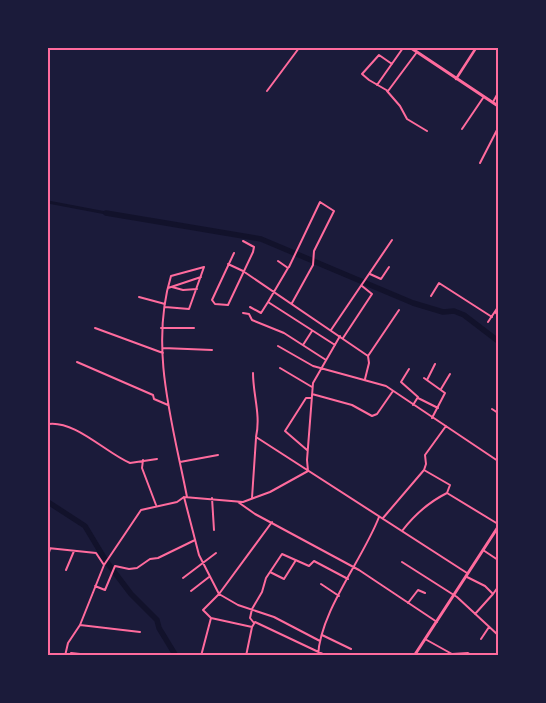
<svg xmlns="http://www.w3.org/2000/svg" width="546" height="703" viewBox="0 0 546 703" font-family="'Exo 2',sans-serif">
<rect width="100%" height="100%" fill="#1b1b3a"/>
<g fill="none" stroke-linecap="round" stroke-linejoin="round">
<path stroke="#12122b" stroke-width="3" d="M48,202L106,213"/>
<path stroke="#12122b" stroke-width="5.5" d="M106,213L261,239L413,303L443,312L454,311L464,315L498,341
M48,502L85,526L106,561L131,594L157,620L159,628L176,656"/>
<path stroke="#ff6b9d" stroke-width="2" d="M392,64L379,55L362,74L369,80L388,91L417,52
M377,85L403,48
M267,91L299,48
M387,91L400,106L407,119L427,131
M493,102L498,93
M462,129L483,98
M480,163L498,128
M234,253L212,300L215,304L228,305L253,252L254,247L243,241
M278,261L288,268L268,302L335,345
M228,264L243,271L368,356L369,363L365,379
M289,267L320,202L334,211L314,251L313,265L292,303
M370,274L381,279L389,267
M172,287L183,290L197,289
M168,288L201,277
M431,296L439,283L492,317
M139,297L165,304
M165,307L189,309L204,267L171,276C149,348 173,425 187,497
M250,307L261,313L268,302
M495,312L498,315
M243,313L249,314L252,320L284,333L326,360
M488,322L498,307
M95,328L163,353
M161,328H194
M331,330L392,240
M343,338L372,294L362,286
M303,345L312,331
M278,346L313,366L386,386L498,461
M163,348L212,350
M368,356L399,310
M77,362L153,395L154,399L168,405
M280,368L312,387
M409,369L401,382L418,397L413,405
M253,373C253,395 261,415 256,437L467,573
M424,378L445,393L432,418
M427,380L435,364
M441,389L450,374
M312,394L352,405L372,416L377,414L393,391
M418,398L438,408
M492,409L498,413
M48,424C75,420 106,453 130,463L157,459
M307,450L285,431L306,398H311
M143,460L142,468L156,505
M180,462L218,455
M424,470L426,464L425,455L446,426
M308,471L307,460L313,383L340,336
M184,497L199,555L219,594L238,605L274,617L320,641
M212,498L214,530
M252,498L256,438
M238,502L255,514L359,570L437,622
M383,518L424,470L450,485L447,493L498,524
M402,531C415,514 429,502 447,493
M48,548L96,553L104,565
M483,550L498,560
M48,556L50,549
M402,562L457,597L498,635
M66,570L74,551
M270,572L284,579L296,560
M467,577L485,586L493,594L475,614
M183,578L216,553
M321,584L339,596
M95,586L105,590L115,566L129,569L137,568L150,559L158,558L195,540
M191,591L209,577
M493,594L498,587
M408,603L418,590L425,593
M254,623L250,618L252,609L262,592L266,578L282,554L309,566L314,561L348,579
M80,625L140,632
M252,627L211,618L203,610L219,594L272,522
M322,635L351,649
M425,639L452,654L468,653L473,656
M481,639L489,627
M48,656V654
M65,656L68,643L80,625L104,565L141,510L177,502L184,497L243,502L270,492L308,471
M70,656L71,653L98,656
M201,656L211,618
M246,656L252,627L255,622L327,656
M318,656C320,611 363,559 379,517"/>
<path stroke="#ff6b9d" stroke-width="2.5" d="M456,79L476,48"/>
<path stroke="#ff6b9d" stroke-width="3" d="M411,48L498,106
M414,656L498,527"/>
</g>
<rect width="546" height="703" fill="none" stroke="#1b1b3a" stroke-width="98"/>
<rect x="49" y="49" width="448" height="605" fill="none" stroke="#ff6b9d" stroke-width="2"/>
</svg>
